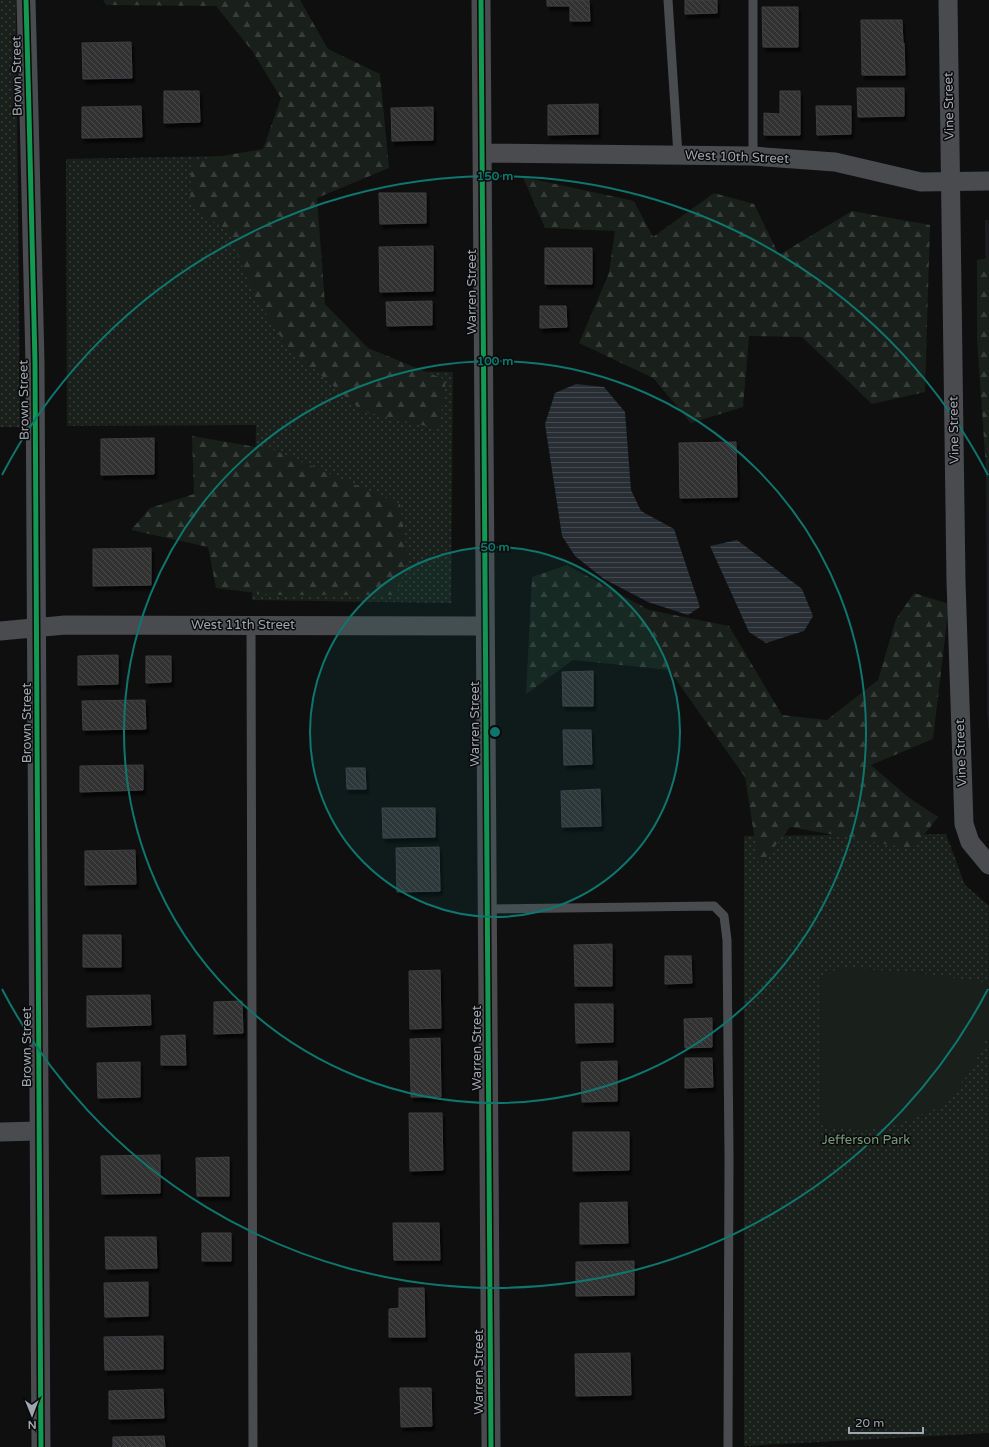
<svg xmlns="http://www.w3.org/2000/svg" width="989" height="1447" viewBox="0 0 989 1447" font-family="'Varela Round',sans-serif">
<defs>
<pattern id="grass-dots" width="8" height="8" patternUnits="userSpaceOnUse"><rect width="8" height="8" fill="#191f1a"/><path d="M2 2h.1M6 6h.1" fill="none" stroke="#373d39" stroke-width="1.8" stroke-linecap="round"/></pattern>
<pattern id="forest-firs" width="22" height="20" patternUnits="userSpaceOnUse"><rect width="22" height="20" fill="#191f1a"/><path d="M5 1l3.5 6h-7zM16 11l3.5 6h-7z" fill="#373d39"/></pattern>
<pattern id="water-rules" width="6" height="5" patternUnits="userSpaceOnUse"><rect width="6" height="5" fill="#272e34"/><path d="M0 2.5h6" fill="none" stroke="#43494f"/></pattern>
<pattern id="building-back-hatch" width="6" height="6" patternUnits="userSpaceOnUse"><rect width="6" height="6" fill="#303032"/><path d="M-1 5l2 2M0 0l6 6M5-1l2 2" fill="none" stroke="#4b4b4d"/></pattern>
<filter id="shadow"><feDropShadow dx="2.5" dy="4.5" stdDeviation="1" flood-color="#0009"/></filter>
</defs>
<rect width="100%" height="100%" fill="#0f0f10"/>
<path fill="#1c1c1e" d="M985,220H989V732L987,714Z"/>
<path fill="url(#grass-dots)" d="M0,0H16L20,427H0Z
M278,155L272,314L352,371L453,372L451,603L252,600L256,425L67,426L66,159Z
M946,834L965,885L989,906V1433L744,1446V836Z"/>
<path fill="url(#forest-firs)" d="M103,0H300L328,49L380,74L389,168L317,198L325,304L368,348L446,380L439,429L362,411L286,345L252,292L230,234L190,204L191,161L263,149L281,98L253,52L216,6L106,5Z
M523,177L634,201L653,237L714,193L754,204L779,255L852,211L930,225L925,392L872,404L802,337L749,336L743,407L691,423L653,378L579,343L609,273L615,231L545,228Z
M989,258V511L977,340V260Z
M192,436L274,450L400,504L408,560L396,595H273L216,588L208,547L131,530L150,508L194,494Z
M567,565L649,610L729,626L782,715L827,720L878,680L896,619L914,593L949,604L933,739L871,765L908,797L938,817L913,849L790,827L759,866L745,777L669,670L573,660L526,694L532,577Z"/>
<path fill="#191f1a" d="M837,968L913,972L989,983V1032L973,1068L944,1105L903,1122L862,1131L819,1125V982Z"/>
<path fill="url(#water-rules)" d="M576,384L604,387L625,412L631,490L641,511L674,529L700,607L688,615L648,602L604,579L575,556L562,536L545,424L555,393Z
M737,540L802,589L813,616L804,631L766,643L749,632L710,546Z"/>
<path fill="url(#building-back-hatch)" stroke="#3e4043" filter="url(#shadow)" d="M547,0H589L590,21H570V6H547Z
M685,0H717V13L685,14Z
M762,7H798V47H763Z
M861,20H902L903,43H904L905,75H862Z
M131,42L132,78L83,79L82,43Z
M857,88H904V116L858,117Z
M164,91H199L200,122L164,123Z
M780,91H800V135H764V113L780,114Z
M598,104V134L548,135V105Z
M141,106L142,137L82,138V107Z
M816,106H851V134L817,135Z
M433,107V140L392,141L391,108Z
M379,193H426V223L380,224Z
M433,246V291L380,292L379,247Z
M545,248H592V284H545Z
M432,301V325L387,326L386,302Z
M540,306H566L567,327L540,328Z
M154,438V474L101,475V439Z
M736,442L737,497L680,498L679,443Z
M151,548V585L93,586V549Z
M118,655V684L78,685V656Z
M146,656H171V682L146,683Z
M593,671V706H563L562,672Z
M145,700L146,729L83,730L82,701Z
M563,730H591L592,764L564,765Z
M143,765V790L80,792V766Z
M346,768H365L366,789H347Z
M600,789L601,826L562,827L561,791Z
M382,808H435V837L383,838Z
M439,847L440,891L397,892L396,848Z
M135,850L136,884L85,885V851Z
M83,935H121V967H83Z
M612,944V986H575L574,945Z
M665,956H691L692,983L665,984Z
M440,970L441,1028L410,1029L409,971Z
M150,995L151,1025L87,1027V996Z
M242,1001L243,1033L214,1034V1002Z
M575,1004H613V1042L576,1043Z
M712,1018V1047L685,1048L684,1019Z
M185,1035L186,1065H161V1036Z
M440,1038L441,1097H411L410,1039Z
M685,1058H712L713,1087L685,1088Z
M617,1061V1101L582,1102L581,1062Z
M140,1062V1097L98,1098L97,1063Z
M409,1113H442L443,1170L410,1171Z
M573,1132H629V1170L573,1171Z
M160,1155V1193L102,1194L101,1156Z
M229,1157V1196H197L196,1158Z
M627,1202L628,1243L580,1244V1203Z
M393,1223H439L440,1260H394Z
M202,1233H231V1261H202Z
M105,1237H156L157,1268L106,1269Z
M634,1261V1295L576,1296V1262Z
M148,1282V1316L105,1317L104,1283Z
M399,1288H424L425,1337H389V1309L399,1308Z
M163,1336V1369L105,1370L104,1337Z
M630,1353L631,1395L576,1396L575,1354Z
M400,1388H431L432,1426L401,1427Z
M163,1389L164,1418L109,1419V1391Z
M164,1436L165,1447H113V1437Z"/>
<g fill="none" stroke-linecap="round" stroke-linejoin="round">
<path stroke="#4a4b4e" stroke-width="9" d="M668,0L678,155
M753,0V156
M251,626L253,1447
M487,909L714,906L724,916L727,940L729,1157L728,1447"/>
<path stroke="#4a4b4e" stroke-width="19" d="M26,0C29,121 33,242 35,363C40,725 38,1086 41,1447
M481,0L491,1447
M948,0L956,581L964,824L970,842L989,865
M482,153L753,156L835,162L921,182L989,181
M0,631L65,625L485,626
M0,1132L38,1131"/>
<defs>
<path id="cycleway" d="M26,0C29,121 33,242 35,363C40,725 38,1086 41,1447
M481,0L491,1447"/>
</defs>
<use href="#cycleway" stroke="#0a0a0b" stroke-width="8"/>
<use href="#cycleway" stroke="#139951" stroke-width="5"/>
</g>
<circle cx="495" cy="732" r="185" fill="#0f766e" fill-opacity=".12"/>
<g fill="none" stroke="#0f766e" stroke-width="2">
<circle cx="495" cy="732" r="185"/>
<circle cx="495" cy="732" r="371"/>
<path d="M988 989A556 556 0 0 1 2 989M2 475A556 556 0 0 1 988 475"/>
</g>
<g text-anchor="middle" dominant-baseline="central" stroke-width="3" stroke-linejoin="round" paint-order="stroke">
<g font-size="13" fill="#a0a5b0" stroke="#0a0a0b">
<text transform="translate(17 76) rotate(-91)">Brown Street</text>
<text transform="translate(949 106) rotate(-91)">Vine Street</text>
<text transform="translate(737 157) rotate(2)">West 10th Street</text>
<text transform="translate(472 292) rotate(-90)">Warren Street</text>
<text transform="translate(24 400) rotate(-91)">Brown Street</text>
<text transform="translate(954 430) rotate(-91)">Vine Street</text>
<text x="243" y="625">West 11th Street</text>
<text transform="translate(27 723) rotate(-90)">Brown Street</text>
<text transform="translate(475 724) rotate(-90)">Warren Street</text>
<text transform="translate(961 753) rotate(-92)">Vine Street</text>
<text transform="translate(27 1047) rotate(-90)">Brown Street</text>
<text transform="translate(477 1048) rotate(-90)">Warren Street</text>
<text transform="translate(479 1372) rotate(-90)">Warren Street</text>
</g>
<g font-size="13" fill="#789b7b" stroke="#0a0a0b">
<text x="866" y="1140">Jefferson Park</text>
</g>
</g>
<circle cx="495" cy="732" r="6" fill="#0f766e" stroke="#0a0a0b" stroke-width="2"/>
<g font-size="12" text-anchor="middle" font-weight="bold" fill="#0f766e" stroke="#0a0a0b" stroke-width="3" stroke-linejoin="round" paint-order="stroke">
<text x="495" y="180">150 m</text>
<text x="495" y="365">100 m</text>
<text x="495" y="551">50 m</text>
</g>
<g transform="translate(32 1415) rotate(179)" stroke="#0a0a0b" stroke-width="3" paint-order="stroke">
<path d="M0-3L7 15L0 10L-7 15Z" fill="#a0a5b0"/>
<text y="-6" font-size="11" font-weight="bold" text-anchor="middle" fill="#a0a5b0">N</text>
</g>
<path d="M849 1427v6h74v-6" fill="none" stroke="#a0a5b0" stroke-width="2"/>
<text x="855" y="1427" font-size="12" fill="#a0a5b0" stroke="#0a0a0b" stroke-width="3" paint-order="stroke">20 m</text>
</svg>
